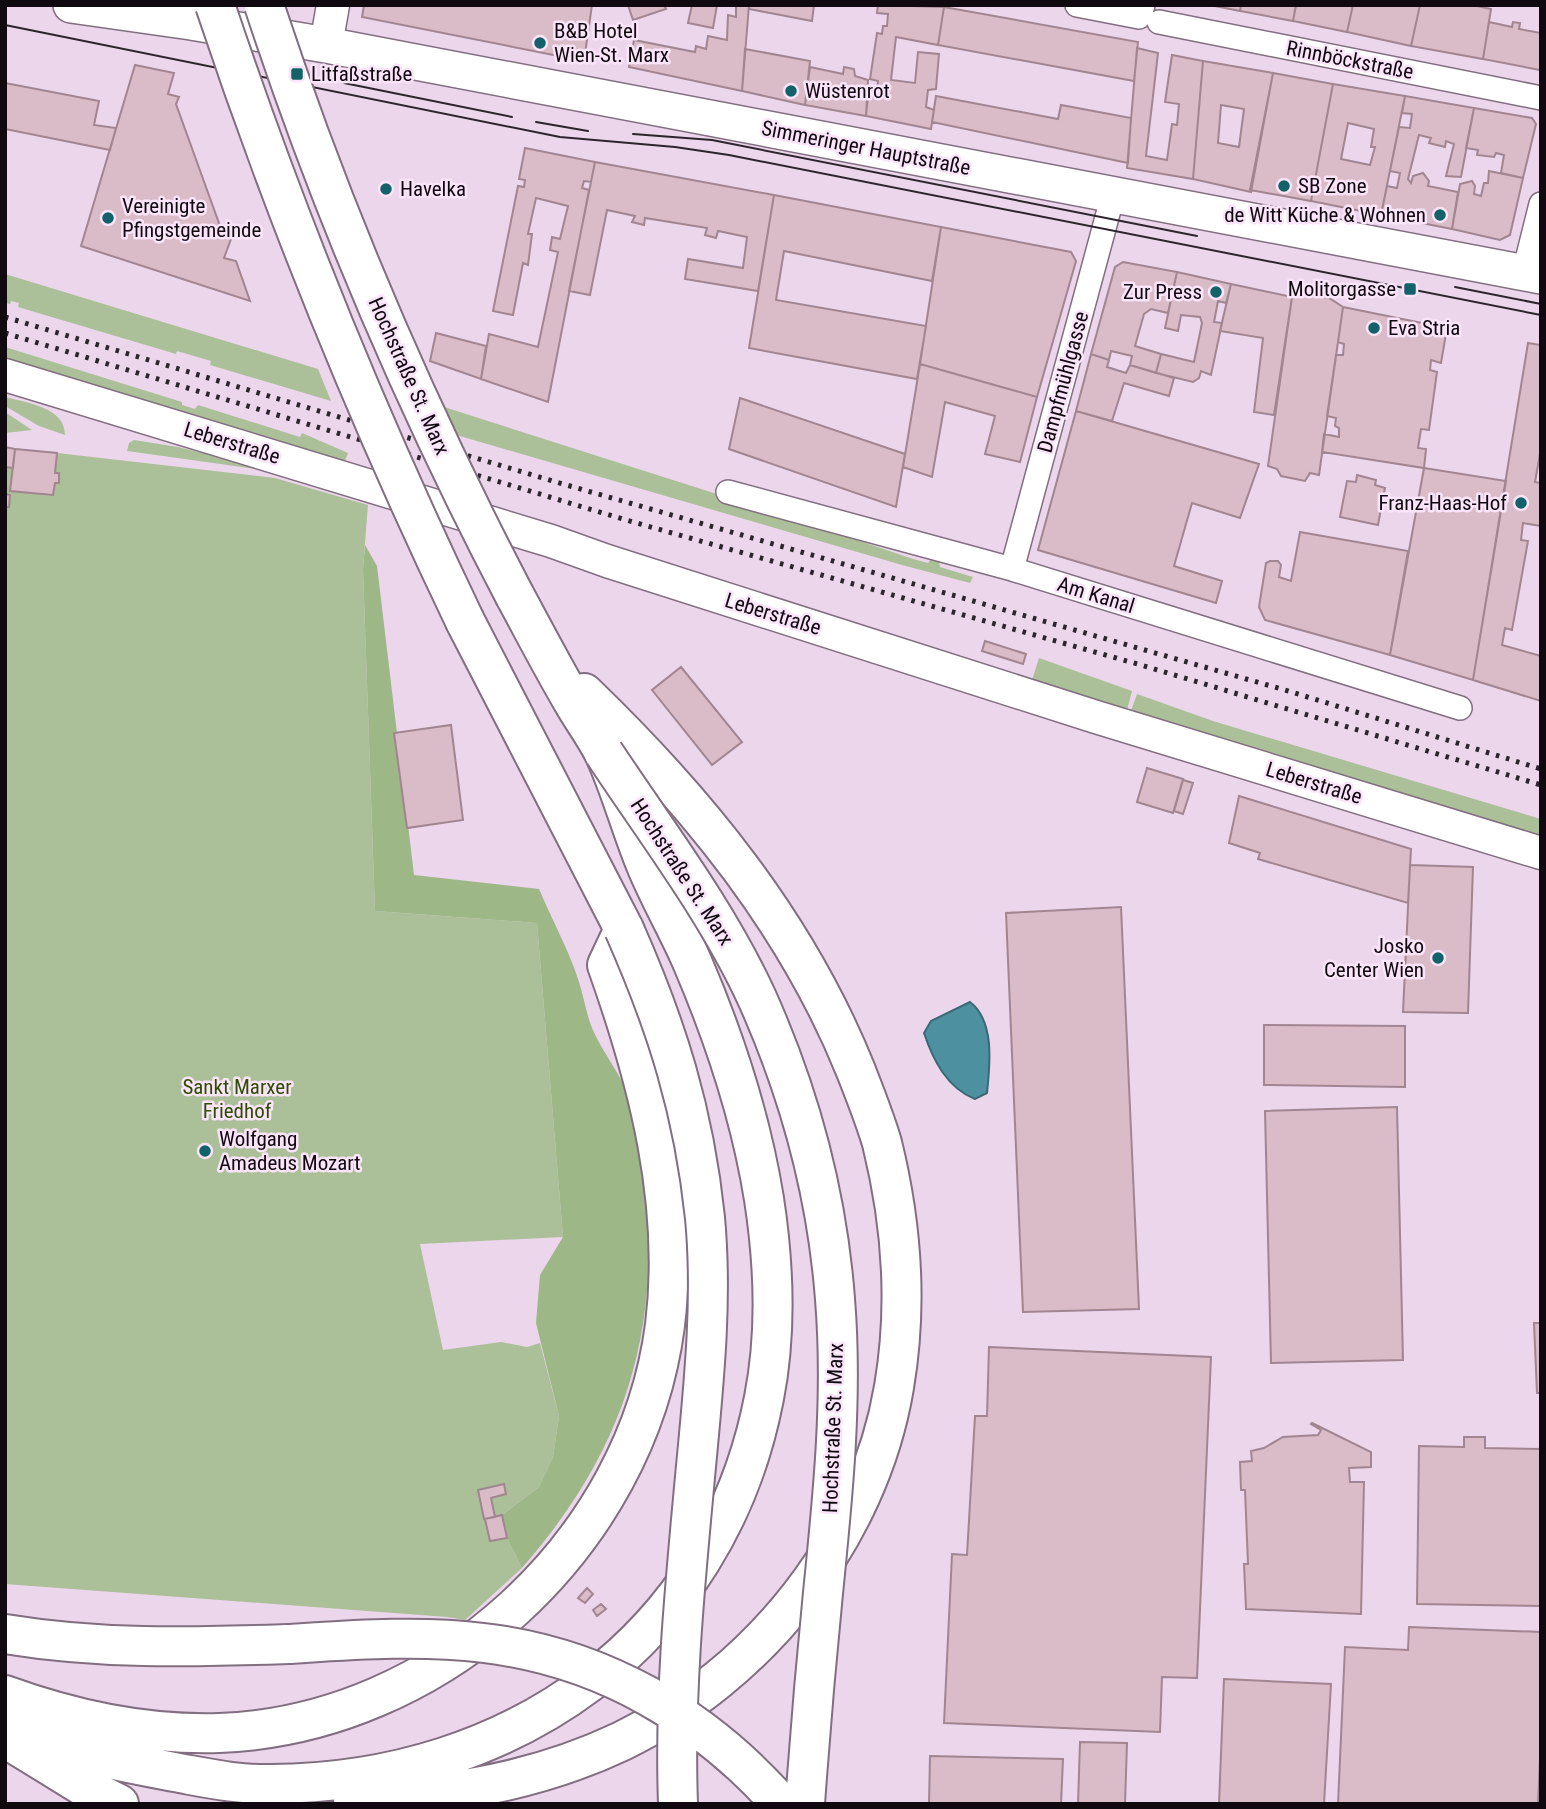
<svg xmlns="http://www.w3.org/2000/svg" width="1546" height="1809" viewBox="0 0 1546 1809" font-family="'Roboto Condensed',sans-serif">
<rect width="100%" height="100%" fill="#ecd6ec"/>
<path fill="#abc098" d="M5,274L318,369L331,401L210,365L211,361L177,351L176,354L18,307L19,303L11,301L10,304L5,303Z
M5,347L182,402V405L195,409L198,405L300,437L302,433L348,453L345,461L332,460L5,363Z
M5,397C27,403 65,407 65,435L39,426L5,406Z
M441,406L792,518L913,559L928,563L932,558L939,561L940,567L973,577L970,583L902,565L453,434Z
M5,412L32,430L5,433Z
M134,440L178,447L256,466V469L127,451L129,443Z
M5,447L275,478L368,505L363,569L375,911L537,923L563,1237L420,1244L443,1350L501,1342L527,1347L540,1343L559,1416L553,1457L539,1487L502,1515L507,1538L522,1568L465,1620L447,1617L5,1584Z
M1039,658L1132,691L1127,710L1032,680Z
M1137,694L1213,721L1541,819V838L1131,711Z"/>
<path fill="#9eb787" d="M365,545L377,566L414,875L539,889C552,920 569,950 579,982C584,997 586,1013 592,1028C603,1054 623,1076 631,1103C641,1131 644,1173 647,1203C658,1348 617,1459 522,1568L507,1538L502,1515L539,1487L553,1457L559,1416L536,1323L540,1275L563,1237L537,923L375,911L363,569Z"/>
<path fill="#4d91a0" stroke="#3b6875" stroke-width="2" d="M970,1002C995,1021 990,1065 987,1093L975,1099C947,1088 933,1060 924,1033L931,1021Z"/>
<path fill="#d9bcc7" stroke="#a18590" stroke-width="2" fill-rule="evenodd" d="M364,5H592L584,61L362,17Z
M628,5H664L666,9L633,20Z
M692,5H717L713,28L688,23Z
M736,5H749L742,91L629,67L634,40L695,52L696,46L706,49L708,36L727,40L728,15L736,17Z
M749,5H814L812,21L749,9Z
M878,5L944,7L938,45L896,37L891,80L915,83L918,52L939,54L936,89L928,90L926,107L934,110L931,129L866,116L868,96L880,98L881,93L877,92L878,81L870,79L877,33L882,34L883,26H887L888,14L877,13Z
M1210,5H1241L1240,11Z
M1241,5H1296L1293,21L1240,11Z
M1296,5H1353L1347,32L1293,21Z
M1353,5H1420L1411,46L1347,32Z
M1420,5H1472L1491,9L1483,59L1411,46Z
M944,7L1138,42L1134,81L938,45Z
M1489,22L1512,27L1513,22L1520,23L1519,29L1541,33L1540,70L1483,59Z
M1137,48L1158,53L1146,156L1167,160L1172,124L1177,125L1179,104L1165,102L1172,55L1203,61L1193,179L1127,168Z
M745,49L810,61L805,105L742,91Z
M1203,61L1273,73L1251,192L1193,179ZM1221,105L1244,109L1239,147L1218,143Z
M135,65L174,73L168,94L179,97L176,104L224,237L231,239L224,258L236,261L250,301L81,246Z
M810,67L843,74L844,67L854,69L855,76L868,80L866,116L805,105Z
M1273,73L1333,84L1311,201L1250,190Z
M5,83L99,101L94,125L116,128L110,150L5,129Z
M1333,84L1405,96L1381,215L1311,201ZM1348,123L1374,129L1371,147H1375L1370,165L1341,159Z
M936,96L1058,119L1061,105L1131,118L1128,163L932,122Z
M1405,96L1474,108L1461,177L1446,176L1454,144L1446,141L1445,147L1429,143L1431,138L1419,135L1408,179L1411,183L1413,176L1423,173L1429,181L1428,186L1458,192L1452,229L1381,215L1387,186L1397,188L1400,173L1390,171L1399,127L1410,128L1412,114L1402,113Z
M1474,108L1532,118L1536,124L1523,178L1501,173L1504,155L1496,153L1494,157L1477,155L1478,150L1466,148Z
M525,148L595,162L591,182L584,181L582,188L589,190L548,402L481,379L489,334L538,347L558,252L550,250L552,237L560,239L568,206L536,198L528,234H532L528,265L523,263L513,315L493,311L518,186L524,187L525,180L519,179Z
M595,162L774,195L758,291L685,279L688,259L743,268L747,237L718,231L716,238L705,235L707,228L645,218L644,225L632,222L635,216L607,210L590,295L569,291Z
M1489,171L1523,178L1510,235L1500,240L1452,229L1460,184L1472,181L1475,186L1474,194L1481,196L1484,183H1488Z
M774,195L941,227L932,281L784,251L776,300L926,326L917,379L749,348Z
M941,227L1071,252L1076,261L1037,397L920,364Z
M1123,262L1177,272L1168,313L1151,309L1144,314L1135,346L1161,354L1156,373L1130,365L1132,356L1111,351L1109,360L1091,354L1115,267Z
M1177,272L1231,284L1226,303L1218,301L1214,322L1222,323L1211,375L1201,371L1199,378L1193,382L1156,373L1161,354L1194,362L1202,323L1200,317L1181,315L1178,331L1165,328Z
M1231,284L1292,297L1274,415L1254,412L1263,338L1220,331Z
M1303,293L1329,298L1343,307L1319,475L1310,473L1305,481L1281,476L1277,469L1268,466L1292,297Z
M1343,307L1447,328L1441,363L1431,360L1430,370L1437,372L1429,430L1421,429L1418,448L1426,449L1424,468L1322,452L1324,434L1339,437V428L1335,426L1336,418L1327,416L1336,355H1343L1344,344L1338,342Z
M436,333L486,346L481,379L430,361Z
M1528,343L1541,345V448L1535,482L1541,483V526L1523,523L1521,540L1528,541L1512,630L1505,628L1502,645L1541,656V701L1473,680Z
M1091,354L1109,360L1107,367L1126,373L1130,365L1174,378L1169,396L1124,383L1112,421L1076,411Z
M920,364L1037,397L1020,462L985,454L995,416L945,402L932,477L903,467Z
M740,398L905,454L896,507L729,449Z
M1076,411L1259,464L1240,518L1192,503L1174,566L1222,581L1216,603L1038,550Z
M5,447L15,449L13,468L5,467Z
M15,449L57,453L55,473H59V483H55L53,495L10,491Z
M1424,468L1506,481L1473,680L1390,655Z
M1357,475L1376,480L1375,485L1385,488L1378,525L1340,517L1347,481L1356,482Z
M5,494L10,495L9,507H5Z
M1300,532L1408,551L1390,655L1265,620L1259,607L1266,563L1270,561H1278L1281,565L1279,577L1291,581Z
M985,641L1026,654L1023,664L982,651Z
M681,667L742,742L712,765L652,690Z
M451,725L463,820L407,828L394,733Z
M1147,768L1183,779L1173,813L1137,802Z
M1183,780L1193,783L1183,814L1174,811Z
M1239,796L1411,849L1408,903L1258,859L1260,853L1229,843Z
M1410,865L1473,867L1468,1013L1403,1012Z
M1121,907L1139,1309L1023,1312L1006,913Z
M1264,1025L1405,1026V1087L1264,1085Z
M1397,1107L1403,1360L1271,1363L1265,1111Z
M1534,1323H1541V1393H1537Z
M989,1347L1211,1357L1197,1678L1162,1677L1160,1732L944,1723L952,1554L967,1555L975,1416H987Z
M1312,1423L1371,1452V1467L1349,1468L1350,1482H1364L1361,1614L1246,1609L1244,1564H1248L1245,1490H1241L1240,1462L1252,1461L1251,1451L1264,1448L1283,1437L1318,1435L1321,1430L1311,1424Z
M1464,1437H1485V1448L1541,1449V1606L1417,1604L1419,1446L1464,1447Z
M504,1484L506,1494L491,1498L495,1517L484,1519L478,1490Z
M502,1515L507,1538L490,1541L485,1519Z
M587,1588L593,1594L585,1603L578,1598Z
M601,1604L606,1609L597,1616L593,1610Z
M1409,1627L1541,1632V1736L1538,1804H1338L1345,1647L1408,1650Z
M1224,1679L1331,1684L1324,1804H1219Z
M1080,1742L1127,1743L1125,1804H1078Z
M930,1756L1063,1759L1061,1804H929Z"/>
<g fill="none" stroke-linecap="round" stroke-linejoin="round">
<defs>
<path id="street" d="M1077,5L1139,17L1143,5
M1159,22L1541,98
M1524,272L1541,204
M728,492L1012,569L1460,708
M1012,569L1113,195"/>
<path id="secondary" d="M326,45L333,5
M5,375L551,541L607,561L1096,717L1541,853"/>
<path id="primary" d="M71,5L191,22L326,45L1541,276"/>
<path id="highway" d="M5,1634C103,1650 189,1647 288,1644
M5,1695C74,1720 146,1735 219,1733C439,1725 637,1544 665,1325C680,1203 648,1080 607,965L624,929L465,621
M5,1728C37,1738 69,1749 101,1757C130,1764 160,1769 190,1775C217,1780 244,1785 271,1784C512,1783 717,1641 764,1398C777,1332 774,1264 764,1199C751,1118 725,1039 693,964C679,931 660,899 646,865C631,829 621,790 605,755C596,736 582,718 572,700C552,666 534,631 515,596
M18,1746L83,1786L119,1804
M353,1799C446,1797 538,1781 622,1741C759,1675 869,1538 894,1387C908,1305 902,1224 882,1143C875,1119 865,1094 856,1071C797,924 697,802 584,693"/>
</defs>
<use href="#street" stroke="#826e81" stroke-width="26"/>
<use href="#secondary" stroke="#826e81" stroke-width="35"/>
<use href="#primary" stroke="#826e81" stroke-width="38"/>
<use href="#highway" stroke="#826e81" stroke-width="42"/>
<use href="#street" stroke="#fff" stroke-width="23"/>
<use href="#secondary" stroke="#fff" stroke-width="32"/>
<use href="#primary" stroke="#fff" stroke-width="35"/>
<use href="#highway" stroke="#fff" stroke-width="38"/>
<path stroke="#2d242d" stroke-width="2" d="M5,25L560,137L675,147L729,155L1541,315
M344,83L512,117
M536,122L588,131
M633,134L712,140L1197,236
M1455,287L1541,304"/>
<path stroke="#2d242d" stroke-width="5" stroke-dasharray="3.5 7" stroke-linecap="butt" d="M5,317L556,482L1285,690L1541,769
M5,333L626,520L1141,665L1541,785"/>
<defs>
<path id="highway-bridge" d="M215,5C285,215 369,421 465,621
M264,5C331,209 416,407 515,596
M604,753C657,833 717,911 757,998C800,1094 827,1194 835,1299C843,1397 833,1495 823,1593C816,1663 810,1733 805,1804
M624,929C667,1026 694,1112 705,1218C713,1304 703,1391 695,1477C685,1585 674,1694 678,1804
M288,1644C353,1640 419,1635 484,1643C602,1657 703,1716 781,1804"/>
</defs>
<use href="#highway-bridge" stroke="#826e81" stroke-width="42" stroke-linecap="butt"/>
<use href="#highway-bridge" stroke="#fff" stroke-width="38"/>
</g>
<g fill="#136269" stroke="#fae4f9" stroke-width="2.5">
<circle cx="540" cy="43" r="7"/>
<rect x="290" y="67" width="14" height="14" rx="3.5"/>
<circle cx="791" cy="91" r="7"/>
<circle cx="1284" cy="186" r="7"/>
<circle cx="386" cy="189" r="7"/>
<circle cx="1440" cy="215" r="7"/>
<circle cx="108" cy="218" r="7"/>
<rect x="1403" y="282" width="14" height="14" rx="3.5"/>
<circle cx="1216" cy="292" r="7"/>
<circle cx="1374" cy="328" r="7"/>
<circle cx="1521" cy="503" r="7"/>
<circle cx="1438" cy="958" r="7"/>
<circle cx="205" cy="1151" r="7"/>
</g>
<g text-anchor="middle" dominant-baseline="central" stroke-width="5" stroke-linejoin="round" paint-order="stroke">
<g font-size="21" fill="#100910" stroke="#fae4f9" text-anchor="start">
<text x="554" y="31">B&amp;B Hotel<tspan x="554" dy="24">Wien-St. Marx</tspan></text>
<text x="311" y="74">Litfaßstraße</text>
<text x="805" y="91">Wüstenrot</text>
<text x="1298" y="186">SB Zone</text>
<text x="400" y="189">Havelka</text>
<text x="122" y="206">Vereinigte<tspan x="122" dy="24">Pfingstgemeinde</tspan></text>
<text x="1426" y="215" text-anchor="end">de Witt Küche &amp; Wohnen</text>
<text x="1396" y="289" text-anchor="end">Molitorgasse</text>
<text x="1202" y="292" text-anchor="end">Zur Press</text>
<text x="1388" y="328">Eva Stria</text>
<text x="1507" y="503" text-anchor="end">Franz-Haas-Hof</text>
<text x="1424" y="946" text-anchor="end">Josko<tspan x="1424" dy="24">Center Wien</tspan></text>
<text x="219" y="1139">Wolfgang<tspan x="219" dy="24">Amadeus Mozart</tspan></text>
</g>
<g font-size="21" fill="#100910" stroke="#fae4f9">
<text transform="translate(1350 60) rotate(11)">Rinnböckstraße</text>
<text transform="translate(866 148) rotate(11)">Simmeringer Hauptstraße</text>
<text transform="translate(409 376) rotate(66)">Hochstraße St. Marx</text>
<text transform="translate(1063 382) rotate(-75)">Dampfmühlgasse</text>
<text transform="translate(232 443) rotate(17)">Leberstraße</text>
<text transform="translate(1096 595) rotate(17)">Am Kanal</text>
<text transform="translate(773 614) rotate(17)">Leberstraße</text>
<text transform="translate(1314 783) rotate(17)">Leberstraße</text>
<text transform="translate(682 872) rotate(57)">Hochstraße St. Marx</text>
<text transform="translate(833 1428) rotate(-88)">Hochstraße St. Marx</text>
</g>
<g font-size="21" fill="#2f4d02" stroke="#fae4f9">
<text x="237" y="1087">Sankt Marxer<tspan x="237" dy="24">Friedhof</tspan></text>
</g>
</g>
<rect width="1546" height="1809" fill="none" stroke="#100910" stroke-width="14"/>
</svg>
